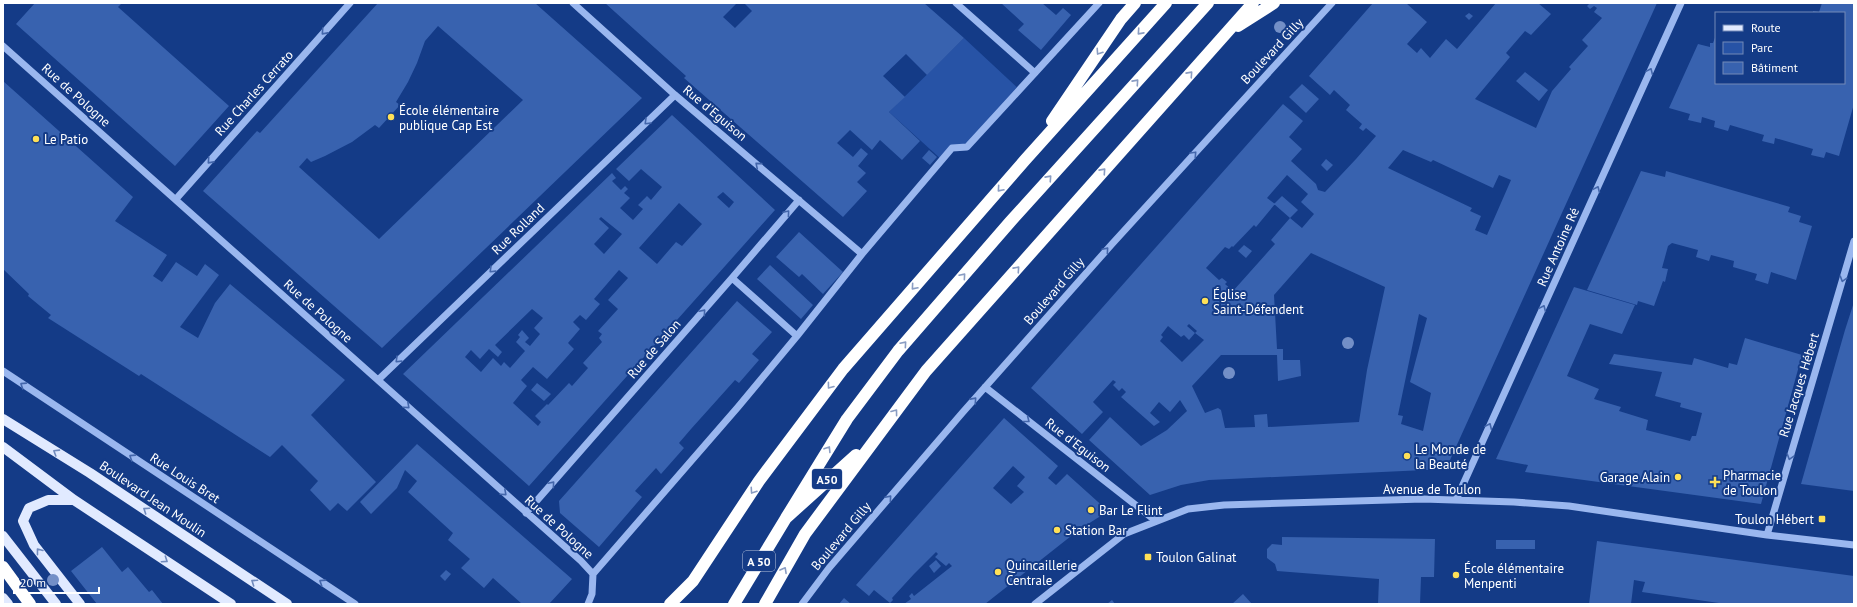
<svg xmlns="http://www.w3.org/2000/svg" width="1857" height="607" viewBox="0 0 1857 607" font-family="'PT Sans',sans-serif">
<rect width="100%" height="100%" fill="#143b87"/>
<path fill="#2753a6" d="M964,38L1020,90L967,147L952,148L942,160L889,112Z"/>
<path fill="#3862af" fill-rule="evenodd" d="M35,3H122L118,7L229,106L175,166L16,24Z
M378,3H535L642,98L382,348L203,191L257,131L260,133ZM438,26L523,100L379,239L299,167L307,158L311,162L325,156L352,142L375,125L379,128L400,105L396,102L408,82L417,63L425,41Z
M605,3H737L723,17L735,28L752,11L744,3H924L964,38L927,75L906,54L883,76L905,97L889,112L920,141L902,160L880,140L872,150L850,130L837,143L853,157L861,148L868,154L858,166L866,173L857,182L867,191L843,217L684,78L686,76Z
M1001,3H1042L1056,15L1063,8L1071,15L1041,50L1018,30L1024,24Z
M1373,3H1406L1427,22L1407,44L1417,53L1421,48L1430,58L1446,39L1457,49L1496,3H1538L1551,14L1531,35L1525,31L1506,53L1510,57L1475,99L1536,128L1552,91L1571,69L1569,67L1588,46L1582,40L1602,18L1594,12L1597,8L1594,6L1590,9L1587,6L1590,3H1657L1446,469L1209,480L1181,485L1150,495L1089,440L1110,417L1141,446L1167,430L1187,411L1180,400L1170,412L1159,402L1150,413L1160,422L1154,426L1121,397L1126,392L1122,388L1119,391L1113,385L1116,382L1113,380L1093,402L1103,412L1082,434L1031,388L1283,104L1303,121L1289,137L1302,149L1291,161L1316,184L1318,190L1325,192L1356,159L1376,136L1366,128L1363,131L1359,128L1362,124L1346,110L1350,105L1334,90L1330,95L1309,76ZM1403,150L1431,162L1433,160L1493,188L1499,175L1511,180L1487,235L1475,230L1481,216L1470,211L1472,208L1388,168ZM1287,175L1308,194L1301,202L1314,214L1302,228L1290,218L1271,240L1275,244L1233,291L1225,284L1227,282L1222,278L1219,280L1206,268L1225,247L1229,249L1232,246L1233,247L1254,225L1256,227L1275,204L1267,198ZM1311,253L1385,287L1367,370L1359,422L1268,427L1267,414L1254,415L1255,427L1225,428L1221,410L1218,408L1205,413L1192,386L1221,355H1277L1278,381L1301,376L1300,360H1283V349H1277L1274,295ZM1419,314L1427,318L1410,382L1431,393L1423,431L1401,424L1403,416L1398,415ZM1189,324L1197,331L1195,333L1204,340L1182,362L1160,341L1163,337L1161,335L1168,326L1181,337L1184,335L1189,340L1195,333L1187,326Z
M1822,3H1854V104L1839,156L1826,152L1824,158L1811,155L1813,149L1775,138L1774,144L1762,141L1764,135L1730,125L1728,131L1714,127L1715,121L1702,117L1701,123L1688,120L1690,114L1669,108L1698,44L1710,47V43H1713L1716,35V83H1844V13H1813V11L1819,12Z
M1469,13L1473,16L1469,20L1465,16Z
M1525,72L1548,90L1539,101L1516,81Z
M3,81L133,197L115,221L167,255L153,276L162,282L176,262L197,276L205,264L219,275L180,327L198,338L215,303L230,284L345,380L311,415L376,482L347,511L338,503L330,511L310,490L318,481L282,445L270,457L141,374L139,376L48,318L51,315L28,296L29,294L3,269Z
M1302,84L1319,99L1306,113L1289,97Z
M672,115L775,210L529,486L403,374L612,173L616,178L612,181L621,190L625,186L628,189L624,193L630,198L620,208L633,220L643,209L638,205L647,196L651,200L662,187L641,169L629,181L616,169ZM723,192L734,202L729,208L717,197ZM679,203L702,224L682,246L676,242L657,264L639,248ZM601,217L622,234L604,254L594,244L609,228L599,219ZM619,270L628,278L608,300L618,309L598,331L602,334L599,338L602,342L583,363L588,368L572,386L569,383L548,405L547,404L535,416L541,422L538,426L513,403L527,386L521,380L533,367L547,379L574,349L568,343L580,329L573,322L580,315L586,320L600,304L594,299ZM532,309L543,318L534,328L540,334L530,346L525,342L529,338L522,330L518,335L520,337L516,342L525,351L510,368L504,362L501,366L493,358L481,372L465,357L471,350L480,359L489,349L498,357L502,352L495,345Z
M929,150L937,157L930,165L922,158Z
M1326,159L1333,165L1327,171L1321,165Z
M1641,171L1665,177L1666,171L1790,207L1788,212L1801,216L1799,222L1812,226L1796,280L1771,272L1768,284L1755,280L1757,274L1733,267L1734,261L1711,255L1709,261L1696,257L1698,250L1672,243L1668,246L1662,268L1668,269L1665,282L1663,281L1654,306L1638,301L1637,305L1587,290Z
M1282,196L1298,210L1290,218L1274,204Z
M799,232L843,272L823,294L802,274L799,277L776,257Z
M1244,245L1252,251L1246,258L1238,251Z
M770,265L813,305L801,319L757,279Z
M1574,287L1635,305L1622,334L1590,324L1567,376L1599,389L1594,399L1621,407L1619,411L1648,420L1646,430L1690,441L1692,436H1696L1702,413L1680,407L1681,403L1655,396L1662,372L1609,364L1614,354L1692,365L1694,358L1728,368L1729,363L1737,365L1745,338L1802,355L1761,504L1525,472L1528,465L1496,459Z
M737,301L772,332L752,354L759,360L739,383L735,380L691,429L679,443L684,448L661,474L656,468L635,491L642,497L599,547L560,513L559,501Z
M1854,302V491L1801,484L1845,330Z
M537,383L551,394L544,401L531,390Z
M1004,418L1058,466L1048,478L1056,485L1067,474L1107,510V512L1080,529L985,604H904L911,599L909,596L912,593L914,596L952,566L949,563L946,566L935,557L938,554L936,552L914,574L892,598L893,600L890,603L874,590L869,596L856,585ZM1013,466L1025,477L1017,486L1024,492L1011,504L993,488Z
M417,444L572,579L549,604H522L493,578L484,588L461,568L470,559L448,540L453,533L408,492L417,481L405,470L397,488L371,514L360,502Z
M1282,537L1435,539L1434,577H1421L1420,604H1378L1379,579L1277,571L1275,564L1267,558V549L1272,544L1282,545Z
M1496,540H1535V549H1496Z
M1597,541L1854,576V604H1726L1642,592L1645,582L1634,580L1631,604H1589Z
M102,547L122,572L128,567L149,592L152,590L163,604H97L71,571Z
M936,560L941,566L934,573L929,566Z
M446,570L451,574L445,581L440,576Z
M1243,594L1252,604H1232Z
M844,598L851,604H839Z
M1112,600L1115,604H1107Z"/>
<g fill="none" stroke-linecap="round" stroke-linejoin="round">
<path stroke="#9ab7ef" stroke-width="7" d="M573,3L675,95L862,254
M956,3L1035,73
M3,46L581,561L593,574L592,594L588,604
M176,199L350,3
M732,278L797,336
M3,371L355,604
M378,380L675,95
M985,387L1156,521
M1456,500L1681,3
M526,513L732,278L799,200
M1767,535L1854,241
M593,574L738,407L797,336L862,254L952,148L967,147L1099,3
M802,604L829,568L963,412L1112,244L1332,3
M1035,604L1124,534L1188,509L1224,505L1423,499L1514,502L1569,506L1767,535L1854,545"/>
<path stroke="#e1eaff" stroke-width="10" d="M3,419L90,473L287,604
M3,447L74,500L231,604
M74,500H48L29,508L23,521L34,545L80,604
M3,536L56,604
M3,598L8,604"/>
<path stroke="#fff" stroke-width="12" d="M1238,26L1274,3
M1052,121L1121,19L1135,3
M786,518L847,419L898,351L1010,222L1208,3
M3,567L30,604
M670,604L693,581L759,481L843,369L1025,160L1166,3
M734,604L786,518L856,455
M765,604L805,534L926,371L1253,3"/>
</g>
<g fill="#738fc7">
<circle cx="1280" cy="27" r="6"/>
<circle cx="1348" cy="343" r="6"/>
<circle cx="1229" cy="373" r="6"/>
<circle cx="53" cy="580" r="6"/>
</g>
<defs><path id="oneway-chevron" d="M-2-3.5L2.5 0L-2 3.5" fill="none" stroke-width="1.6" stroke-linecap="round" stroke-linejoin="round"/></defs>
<g stroke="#4366ab">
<use href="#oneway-chevron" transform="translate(324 32) rotate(132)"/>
<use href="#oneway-chevron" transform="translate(1650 71) rotate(-66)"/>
<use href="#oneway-chevron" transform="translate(647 122) rotate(136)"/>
<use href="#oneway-chevron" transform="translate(1194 154) rotate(-47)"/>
<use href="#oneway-chevron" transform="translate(210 161) rotate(132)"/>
<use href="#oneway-chevron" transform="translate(758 165) rotate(-140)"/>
<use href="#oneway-chevron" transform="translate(1597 189) rotate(-66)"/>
<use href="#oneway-chevron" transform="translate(787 213) rotate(-50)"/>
<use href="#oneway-chevron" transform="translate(1106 250) rotate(-49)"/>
<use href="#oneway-chevron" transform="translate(492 270) rotate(136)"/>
<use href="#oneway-chevron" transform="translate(1843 279) rotate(107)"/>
<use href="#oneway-chevron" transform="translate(1543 308) rotate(-66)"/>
<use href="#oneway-chevron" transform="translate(703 312) rotate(-49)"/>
<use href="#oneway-chevron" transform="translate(398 360) rotate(136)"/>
<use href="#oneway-chevron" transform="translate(23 385) rotate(-147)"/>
<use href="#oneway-chevron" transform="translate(974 400) rotate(-48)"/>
<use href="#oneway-chevron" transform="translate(407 406) rotate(42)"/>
<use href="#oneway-chevron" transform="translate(1027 420) rotate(38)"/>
<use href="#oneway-chevron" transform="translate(1489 426) rotate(-66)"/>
<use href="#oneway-chevron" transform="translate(132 457) rotate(-147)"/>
<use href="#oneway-chevron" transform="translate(1790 457) rotate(107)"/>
<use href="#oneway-chevron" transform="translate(552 484) rotate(-49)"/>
<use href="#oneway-chevron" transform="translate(504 493) rotate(42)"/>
<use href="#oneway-chevron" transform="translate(889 498) rotate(-49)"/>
<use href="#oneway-chevron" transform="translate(322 582) rotate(-147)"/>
</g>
<g stroke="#8a9dc3">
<use href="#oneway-chevron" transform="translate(1140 32) rotate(132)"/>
<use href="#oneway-chevron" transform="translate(1099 52) rotate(124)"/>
<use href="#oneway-chevron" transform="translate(1190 74) rotate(-48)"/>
<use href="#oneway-chevron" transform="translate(1136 82) rotate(-48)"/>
<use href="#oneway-chevron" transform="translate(1103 171) rotate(-48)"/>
<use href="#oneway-chevron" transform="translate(1049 178) rotate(-48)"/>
<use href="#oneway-chevron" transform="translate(1000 189) rotate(131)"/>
<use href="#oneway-chevron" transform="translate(1017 269) rotate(-48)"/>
<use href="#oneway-chevron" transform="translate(963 276) rotate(-49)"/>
<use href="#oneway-chevron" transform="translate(914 287) rotate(131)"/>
<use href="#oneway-chevron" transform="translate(904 344) rotate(-49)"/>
<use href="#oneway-chevron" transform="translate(830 386) rotate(127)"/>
<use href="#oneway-chevron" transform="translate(895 412) rotate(-53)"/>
<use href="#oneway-chevron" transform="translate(828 449) rotate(-58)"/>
<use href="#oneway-chevron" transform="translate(753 491) rotate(124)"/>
<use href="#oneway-chevron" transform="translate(784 570) rotate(-61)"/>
</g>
<g stroke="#708abd">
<use href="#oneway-chevron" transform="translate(56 452) rotate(-148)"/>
<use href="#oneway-chevron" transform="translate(146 510) rotate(-146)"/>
<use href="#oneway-chevron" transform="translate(39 551) rotate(-128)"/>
<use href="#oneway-chevron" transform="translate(165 560) rotate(34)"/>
<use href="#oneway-chevron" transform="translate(254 582) rotate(-146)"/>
</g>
<g fill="#ffe057" stroke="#143b87" stroke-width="1.5">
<circle cx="391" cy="117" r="4"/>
<circle cx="36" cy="139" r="4"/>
<circle cx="1205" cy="301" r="4"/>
<circle cx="1407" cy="456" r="4"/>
<circle cx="1678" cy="477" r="4"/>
<path d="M1713 476h4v4h4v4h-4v4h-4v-4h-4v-4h4z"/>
<circle cx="1091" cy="510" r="4"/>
<rect x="1818" y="515" width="8" height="8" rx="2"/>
<circle cx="1057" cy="530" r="4"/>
<rect x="1144" y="553" width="8" height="8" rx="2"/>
<circle cx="998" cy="572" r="4"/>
<circle cx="1456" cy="575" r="4"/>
</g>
<g text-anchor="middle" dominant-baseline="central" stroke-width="4" stroke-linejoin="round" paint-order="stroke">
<g fill="#143b87" stroke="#b8c4db" stroke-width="1">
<rect x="812" y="469" width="30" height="20" rx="3"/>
<rect x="743" y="551" width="32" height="20" rx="3"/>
</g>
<g font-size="12" font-weight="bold" fill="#fff">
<text x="827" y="479">A50</text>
<text x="759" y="561">A 50</text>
</g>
<g font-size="13" fill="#fff" stroke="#143b87">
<text transform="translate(1272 51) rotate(-47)">Boulevard Gilly</text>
<text transform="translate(254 93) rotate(-48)">Rue Charles Cerrato</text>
<text transform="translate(76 95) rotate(42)">Rue de Pologne</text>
<text transform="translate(715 113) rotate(40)">Rue d'Eguison</text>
<text transform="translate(518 229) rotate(-44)">Rue Rolland</text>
<text transform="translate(1558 247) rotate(-66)">Rue Antoine Ré</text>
<text transform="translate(1054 291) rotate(-49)">Boulevard Gilly</text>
<text transform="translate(318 311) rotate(42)">Rue de Pologne</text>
<text transform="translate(654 349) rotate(-49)">Rue de Salon</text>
<text transform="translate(1799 385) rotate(-73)">Rue Jacques Hébert</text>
<text transform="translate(1078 445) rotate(38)">Rue d'Eguison</text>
<text transform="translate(185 478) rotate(33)">Rue Louis Bret</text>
<text x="1432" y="489">Avenue de Toulon</text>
<text transform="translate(153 499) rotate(34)">Boulevard Jean Moulin</text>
<text transform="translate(559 527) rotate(42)">Rue de Pologne</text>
<text transform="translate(841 536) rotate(-50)">Boulevard Gilly</text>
</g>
<g font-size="13" fill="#fff" stroke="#143b87" text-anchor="start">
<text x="399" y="110">École élémentaire<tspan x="399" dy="15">publique Cap Est</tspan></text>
<text x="44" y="139">Le Patio</text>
<text x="1213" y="294">Église<tspan x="1213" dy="15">Saint-Défendent</tspan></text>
<text x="1415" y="449">Le Monde de<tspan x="1415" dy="15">la Beauté</tspan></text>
<text x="1723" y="475">Pharmacie<tspan x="1723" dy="15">de Toulon</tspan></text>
<text x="1670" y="477" text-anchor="end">Garage Alain</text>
<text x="1099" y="510">Bar Le Flint</text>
<text x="1814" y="519" text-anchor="end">Toulon Hébert</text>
<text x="1065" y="530">Station Bar</text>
<text x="1156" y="557">Toulon Galinat</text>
<text x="1006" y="565">Quincaillerie<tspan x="1006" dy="15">Centrale</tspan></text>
<text x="1464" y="568">École élémentaire<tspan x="1464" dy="15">Menpenti</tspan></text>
</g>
</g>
<rect width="1857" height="607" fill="none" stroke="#ffffff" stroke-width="8"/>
<rect x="1715" y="12" width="130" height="72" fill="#143b87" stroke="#7289b7"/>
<rect x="1723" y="25" width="20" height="6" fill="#e1eaff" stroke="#7289b7"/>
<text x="1751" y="32" font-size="12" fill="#ffffff">Route</text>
<rect x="1723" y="42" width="20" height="12" fill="#2753a6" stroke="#7289b7"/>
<text x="1751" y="52" font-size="12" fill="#ffffff">Parc</text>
<rect x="1723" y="62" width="20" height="12" fill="#3862af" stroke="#7289b7"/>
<text x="1751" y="72" font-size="12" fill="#ffffff">Bâtiment</text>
<path d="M14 587v6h85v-6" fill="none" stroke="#ffffff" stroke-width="2"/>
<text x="20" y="587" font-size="12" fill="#ffffff" stroke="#143b87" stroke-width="3" paint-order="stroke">20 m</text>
</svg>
